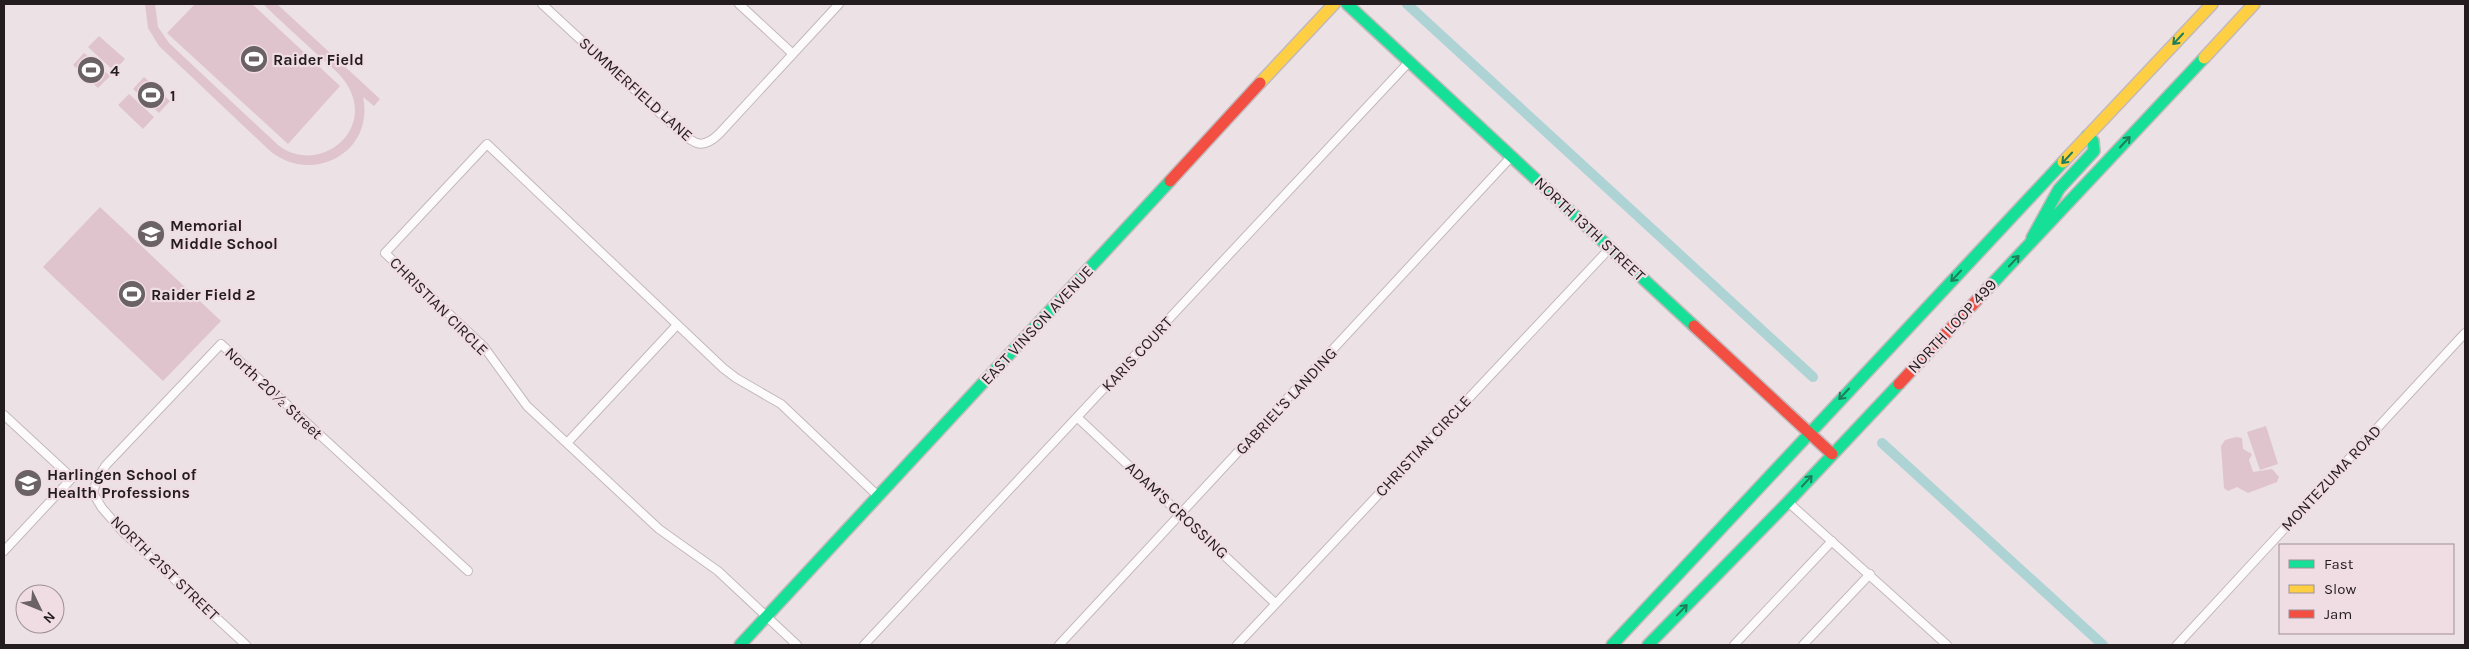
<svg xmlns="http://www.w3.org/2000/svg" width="2469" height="649" viewBox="0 0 2469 649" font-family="Karla,sans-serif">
<rect width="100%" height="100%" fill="#ece1e5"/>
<path fill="#dfc3cd" d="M145,4H155L158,27L169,43L278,145C316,175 372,135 350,90C344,76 330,66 319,56C300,39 281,21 263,4H277L380,99L374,106L363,97C375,153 311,186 269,150L159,46L148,28Z
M195,4H252L340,86L288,144L167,33Z
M99,36L125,59L114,71L88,47Z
M84,53L110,76L98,88L73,65Z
M144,77L170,101L159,113L133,89Z
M129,94L154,117L143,129L118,105Z
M100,207L221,321L163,381L43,267Z
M2266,426L2278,464L2260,470L2247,432Z
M2236,437L2242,438L2243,449L2252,454L2249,460L2253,472L2272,469L2279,477L2277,482L2248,493L2237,487L2228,491L2224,488L2221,446L2225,440Z"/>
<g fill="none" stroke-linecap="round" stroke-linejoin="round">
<path stroke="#aed3d5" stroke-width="10" d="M1407,4L1813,377
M1882,443L2103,645"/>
<defs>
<path id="street" d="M542,4L676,128C693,142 700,152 719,134L839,4
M739,4L793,54
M4,415L72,478L4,551
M1078,418L1275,603
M567,443L677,325
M1788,502L1947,645
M246,645L122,531L102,508L93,493L97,479L106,465L221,344L468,571
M797,645L718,571L659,529L527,406L484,347L385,253L487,144L723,368L736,378L781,404L878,496
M864,645L1409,62
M1059,645L1512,156
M1237,645L1610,248
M1734,645L1832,541
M1803,645L1870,574
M2177,645L2465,333"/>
<path id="fast" d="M1347,4L1694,326
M2032,238L2059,189L2094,151L2093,141L2087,136
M1989,287L2204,58
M740,645L1170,181
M1612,645L2063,162
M1648,645L1788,502L1899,384"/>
<path id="slow" d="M2204,58L2254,4
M1260,83L1334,4
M2063,162L2212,4"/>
<path id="jam" d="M1170,181L1260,83
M1694,326L1832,454
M1899,384L1989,287"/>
</defs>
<use href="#street" stroke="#c2b9bc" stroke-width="10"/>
<use href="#fast" stroke="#c2b9bc" stroke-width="14"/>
<use href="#slow" stroke="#c2b9bc" stroke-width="14"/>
<use href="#jam" stroke="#c2b9bc" stroke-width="14"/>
<use href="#street" stroke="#fcfafb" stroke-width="8"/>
<use href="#fast" stroke="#16e098" stroke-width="11"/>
<use href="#slow" stroke="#ffcf43" stroke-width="11"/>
<use href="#jam" stroke="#f24e42" stroke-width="11"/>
</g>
<defs><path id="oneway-shaft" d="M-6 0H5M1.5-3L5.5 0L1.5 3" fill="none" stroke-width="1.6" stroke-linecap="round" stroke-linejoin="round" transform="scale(1.25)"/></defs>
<g stroke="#1d7e5c">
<use href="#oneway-shaft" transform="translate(2178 39) rotate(133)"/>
<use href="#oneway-shaft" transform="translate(2125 142) rotate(-47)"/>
<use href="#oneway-shaft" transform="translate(2067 158) rotate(133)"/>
<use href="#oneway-shaft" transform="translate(2014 261) rotate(-47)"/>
<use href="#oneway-shaft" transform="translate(1956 276) rotate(133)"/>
<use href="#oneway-shaft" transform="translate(1844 394) rotate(133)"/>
<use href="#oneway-shaft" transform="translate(1807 481) rotate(-47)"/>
<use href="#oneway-shaft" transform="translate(1682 610) rotate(-46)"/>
</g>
<defs>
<symbol id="stadium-disc" viewBox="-11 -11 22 22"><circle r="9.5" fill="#6a6264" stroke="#f0dde4"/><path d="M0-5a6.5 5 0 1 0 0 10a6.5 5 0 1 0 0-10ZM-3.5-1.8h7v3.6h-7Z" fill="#fff"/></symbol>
<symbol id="school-disc" viewBox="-11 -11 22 22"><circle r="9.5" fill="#6a6264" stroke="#f0dde4"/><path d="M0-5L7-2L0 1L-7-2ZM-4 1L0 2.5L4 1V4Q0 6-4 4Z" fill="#fff"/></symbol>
</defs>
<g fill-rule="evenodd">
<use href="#stadium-disc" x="238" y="43" width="32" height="32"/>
<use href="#stadium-disc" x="75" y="54" width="32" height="32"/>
<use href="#stadium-disc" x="135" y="79" width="32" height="32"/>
<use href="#school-disc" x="135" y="218" width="32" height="32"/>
<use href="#stadium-disc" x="116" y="278" width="32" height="32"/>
<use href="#school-disc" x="12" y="467" width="32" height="32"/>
</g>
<g text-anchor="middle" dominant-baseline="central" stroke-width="4.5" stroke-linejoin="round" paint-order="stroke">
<g font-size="16" font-weight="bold" fill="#241d1f" stroke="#f0dde4" text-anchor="start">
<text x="273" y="59">Raider Field</text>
<text x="110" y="70">4</text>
<text x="170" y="95">1</text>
<text x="170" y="225">Memorial<tspan x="170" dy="18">Middle School</tspan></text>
<text x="151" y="294">Raider Field 2</text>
<text x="47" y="474">Harlingen School of<tspan x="47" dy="18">Health Professions</tspan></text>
</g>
<g font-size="16" fill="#241d1f" stroke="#f0dde4">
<text transform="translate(636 89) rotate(42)">SUMMERFIELD LANE</text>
<text transform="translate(1590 229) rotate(43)">NORTH 13TH STREET</text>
<text transform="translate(439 306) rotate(45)">CHRISTIAN CIRCLE</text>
<text transform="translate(1037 325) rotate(-47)">EAST VINSON AVENUE</text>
<text transform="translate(1952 326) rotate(-47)">NORTH LOOP 499</text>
<text transform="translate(1137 354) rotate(-47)">KARIS COURT</text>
<text transform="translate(274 393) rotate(43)">North 20½ Street</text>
<text transform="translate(1286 401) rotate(-47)">GABRIEL'S LANDING</text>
<text transform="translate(1423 446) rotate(-47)">CHRISTIAN CIRCLE</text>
<text transform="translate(2331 478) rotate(-47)">MONTEZUMA ROAD</text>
<text transform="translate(1177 510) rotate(43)">ADAM'S CROSSING</text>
<text transform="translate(165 568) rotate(44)">NORTH 21ST STREET</text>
</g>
</g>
<rect width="2469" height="649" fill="none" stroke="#241d1f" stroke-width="10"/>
<rect x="2279" y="544" width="175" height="90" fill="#f0dde4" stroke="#9e9095"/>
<rect x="2289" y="560" width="25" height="8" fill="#16e098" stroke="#9e9095"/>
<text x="2324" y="569" font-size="15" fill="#241d1f">Fast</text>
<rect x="2289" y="585" width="25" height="8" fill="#ffcf43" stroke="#9e9095"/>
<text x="2324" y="594" font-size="15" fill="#241d1f">Slow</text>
<rect x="2289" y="610" width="25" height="8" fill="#f24e42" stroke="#9e9095"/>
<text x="2324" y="619" font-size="15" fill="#241d1f">Jam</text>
<g transform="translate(40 609) rotate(133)"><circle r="24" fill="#f0dde4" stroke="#9e9095"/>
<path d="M0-4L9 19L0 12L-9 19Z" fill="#6a6264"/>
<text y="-8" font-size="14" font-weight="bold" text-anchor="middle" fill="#241d1f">N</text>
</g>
</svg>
